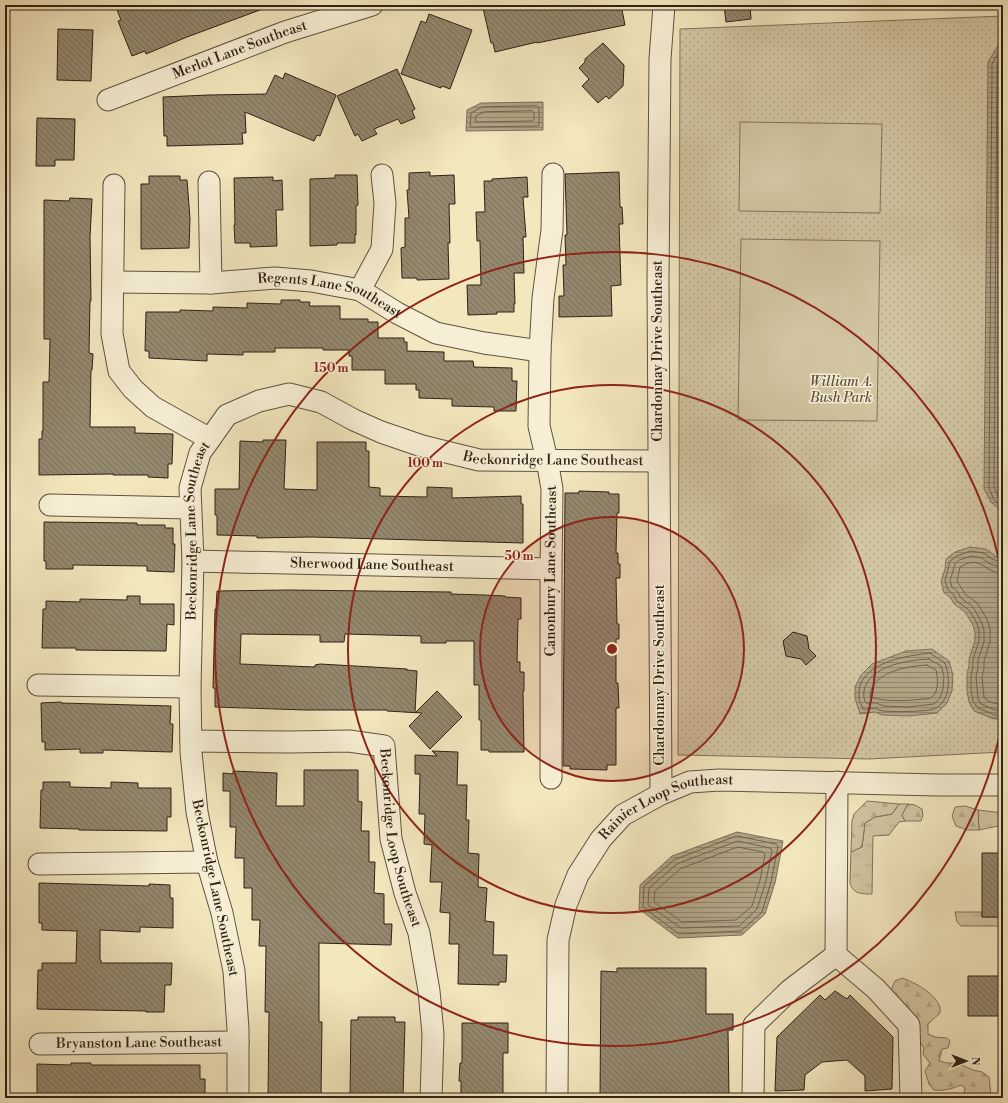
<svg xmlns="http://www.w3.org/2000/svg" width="1008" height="1103" viewBox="0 0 1008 1103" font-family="'Libre Bodoni',serif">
<defs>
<pattern id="grass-tufts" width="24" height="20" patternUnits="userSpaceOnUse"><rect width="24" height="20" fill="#d2c5a2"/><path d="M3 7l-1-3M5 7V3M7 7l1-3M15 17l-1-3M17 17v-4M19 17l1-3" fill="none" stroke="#b5a98b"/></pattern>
<pattern id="forest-firs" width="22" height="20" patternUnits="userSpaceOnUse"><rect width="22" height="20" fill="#d2c5a2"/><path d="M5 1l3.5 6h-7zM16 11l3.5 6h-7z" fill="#b5a98b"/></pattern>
<pattern id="park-dots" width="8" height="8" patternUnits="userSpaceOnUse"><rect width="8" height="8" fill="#d2c5a2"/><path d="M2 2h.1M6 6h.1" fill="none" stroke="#b5a98b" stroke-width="1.8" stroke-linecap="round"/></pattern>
<pattern id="water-rules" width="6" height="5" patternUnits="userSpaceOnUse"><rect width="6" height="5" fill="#b0a485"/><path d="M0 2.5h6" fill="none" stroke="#90856c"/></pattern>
<pattern id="building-back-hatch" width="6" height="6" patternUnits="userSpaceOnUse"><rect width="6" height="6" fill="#94886e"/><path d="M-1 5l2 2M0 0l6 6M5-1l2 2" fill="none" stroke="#796f59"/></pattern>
</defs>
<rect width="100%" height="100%" fill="#f3e7be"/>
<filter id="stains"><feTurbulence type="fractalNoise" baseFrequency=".005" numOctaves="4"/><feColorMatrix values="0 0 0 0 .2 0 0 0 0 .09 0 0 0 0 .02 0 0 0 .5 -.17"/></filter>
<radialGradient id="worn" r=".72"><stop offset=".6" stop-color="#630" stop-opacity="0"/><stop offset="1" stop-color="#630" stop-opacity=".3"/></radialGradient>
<path fill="url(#grass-tufts)" stroke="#80735c" d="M899,804H908L902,815L905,821L899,822L889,835L873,836L872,894C862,894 852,894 850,882L851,852L862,847L865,823L875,817L892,814Z
M978,810L1003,813V825L979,830Z
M955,912H981L982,917H1003V926H961L957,922Z"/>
<path fill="url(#forest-firs)" stroke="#80735c" d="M867,801L899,804L892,814L875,817L865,823L862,847L851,852L852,821L854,814Z
M908,804L915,805L922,809L923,815L921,821H905L902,815Z
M965,806L978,810L979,830H967L956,826L952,816L955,807Z
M902,978C914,982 937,994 940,1008C941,1010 940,1012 939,1014L928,1024V1034L935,1037L947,1038L950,1041L948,1048L942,1049L939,1061L947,1063H957L973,1070L982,1072L989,1077L991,1096C985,1100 970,1099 963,1097L965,1088L961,1085C952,1089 944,1091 934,1090L929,1084L925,1071L930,1063L923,1054L924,1048L890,992L895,981Z"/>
<path fill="url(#park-dots)" stroke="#80735c" d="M1003,16V752L869,759L678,755L680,29Z"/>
<path fill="#d2c5a2" stroke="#80735c" d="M740,122L882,124L880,213L739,211Z
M741,239L880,241L877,421L738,420Z"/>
<path fill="url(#water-rules)" stroke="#7c7059" d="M1003,43V512L991,502L984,489L988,62L999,44Z
M543,102V130L466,131L467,110L481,103Z
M970,547L986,549L994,555L1003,560V719H994L974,711L969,702L967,691V674L969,666V659L975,640V633L973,625L965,612L954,604L950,597L944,593L941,581L945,569L946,559L955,552Z
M932,649L949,661L953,675L952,691L947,703L937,713L908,716L882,715L875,712L860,714L855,698V687L861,675L872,664L906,651Z
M737,832L783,841L775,883L765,914L742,935L678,938L639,909L640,885L672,856Z"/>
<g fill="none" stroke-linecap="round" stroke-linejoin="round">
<path stroke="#6f624e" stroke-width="1" d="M1003,47L1001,48L992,64L989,488L994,500L1003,507
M1003,54L997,65L994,487L998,496L1003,500
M1003,67L1000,485L1003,493
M537,106L539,108V125L538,126L472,127L470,126L471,113L482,107Z
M532,111L534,113V120L532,121L477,122L475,121L476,116L484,112Z
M1003,563L992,559L984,553L970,551L957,556L950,561L945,581L948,590L953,594L957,601L969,610L977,623L979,631V641L973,659V667L971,675V690L973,701L978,708L995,715H1003
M1003,568L990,564L982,558L971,556L959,560L955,564L950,581L952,587L957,591L961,598L973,607L981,621L984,630V642L978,660V668L976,676L978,699L981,704L988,707L996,710H1003
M1003,574C985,573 981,554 960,567L957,581L965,594L977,603L987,619L990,629V642L984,661V669L982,677L984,697C988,703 996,704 1003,704
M930,653L945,663C950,677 951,699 936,708C930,712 892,712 884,711C881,711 878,709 875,708C871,708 867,710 863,709C862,705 859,702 859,697C856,663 905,656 930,653Z
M929,659L941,666L944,676L943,689L940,698L934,704L907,707L884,706L876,703H866C863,698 863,691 866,685C875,665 909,660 929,659Z
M927,665L936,670C938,677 939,692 932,697C930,699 927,699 923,699C905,701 887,702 870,697C870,672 908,666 927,665Z
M737,836L776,844L778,846L771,882L762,912L741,931L679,934L643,907L644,886L674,860Z
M738,841L770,848L772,850L766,881L757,909L739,926L681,928L648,905L649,888L677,864Z
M738,847L763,852L765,854L760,880L752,906L736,920L682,922L654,902L655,891L680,869Z"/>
</g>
<path fill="url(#building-back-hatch)" stroke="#2e2117" d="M130,5H268V7L187,37L146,54L145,51L132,56L118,21L121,20L117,10Z
M494,5H621L625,25L537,43V42L495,52L493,43H491L483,8Z
M724,5H750L751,19L726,22Z
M429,14L472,30L450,89L442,86L441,88L401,74L421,21L426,23Z
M58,29L93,30L91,81L57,80Z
M603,43L624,65L623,86L609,99L606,96L598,103L582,86L589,79L579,68L585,62V59Z
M397,69L415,109L412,111L415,118L401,124L398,119L374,129L377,134L362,141L358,134L355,136L337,96Z
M285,73L336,95L320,136L317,135L314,141L245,112L246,133H242L243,144L167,146V136H164L163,97L209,95L266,94L275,75L283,79Z
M37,118L75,119L74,160H55V166H36Z
M430,172V176L454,175L455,204H449L450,243H448L449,279L417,280V278H402L401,248L405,247V218H409L407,190H409V173Z
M619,172L620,207H622L623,224H619L621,285L611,286L612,316L559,317V296H564L563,265H566L565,235H567L565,174Z
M335,175H357L358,205L356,206V235L355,234V243H337V245L310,246V179L335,178Z
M149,176H180V180H187L190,219L189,248L141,249V184H149Z
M273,177V181L282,180L283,210H276L277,246L250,247V243H235L234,225H235L234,178Z
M527,177L528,197H523L526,237H523L524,273H514L515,304H514V312H497V314L468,315L467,285H481L480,241H477L476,212H485L484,181H492V179Z
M70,198L92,199L90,237L91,301H90L89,353L93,354L92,370H91L90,427H135V433L173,434L172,464H168V478L148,477V475H113V474L39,475V439H42V431H43V382H49L50,339H44V200L69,201Z
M281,300H300V302H310L309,306H340V319H368V322H378V338H404V342H407V351L444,352V361H473L474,367L512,368V381H517L516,411H494V407L452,406V399L419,398V390H416V384H385V370H352V356H349V350H323V348H275V352H243V355L207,354V361L149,358V351H145L146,312H180V310L213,311V307L247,308V303L281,304Z
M263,440H286L284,489L317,490V442H366V451H369V487L380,488V496L427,497V487L452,488V498L521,496V504H523V543L312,537L257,538V536L217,535V515H215V489H239L240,441L263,442Z
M579,491L609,492V494H619V513H617L616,553H618V564H620V578H616L617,624H619V639H616V683H618L619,708H616V765H607V770L570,769V766H563L565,493H579Z
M44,522L137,523V525H165V528H173V544H175L174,572L147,571V566L73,565V569H46V561H44Z
M288,590L451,592V594L484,595L505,596V597L521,598V619H518L517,662H520V672H524V691H523L524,752H489V750H481V720H479V685H474V641H446V643H421V636L345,634L344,642H320V635L241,634L240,664L315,667V665L320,664L407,669V670L417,671L415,713L437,691L462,717L430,749L409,726L422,713L387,711V710H305L215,707V688H213L215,609H216L217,591Z
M127,596H140V604H174V625L167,624L166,651L76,650V648H42L43,609H46V601L80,602V599L127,600Z
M793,632L807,636L809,649L816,656L806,665L801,659L786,656L783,641Z
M61,702V703L171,706L170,724H173L172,752L103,750V753H80V749L45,750V742H42L41,703Z
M432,751L458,752L457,785H467L466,820H469L468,853L479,854L478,887L487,888L485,921L494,922L493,955H507L506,982H499V985L458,984L459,944H449L450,913L440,912L442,882H430L432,845L424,844L425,814H419L420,774H415V755L437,756Z
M304,770H358V801L362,802L361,831H369V862H375L374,893L384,894V924H392L391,945L319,943V1022H322L321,1098H268L269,1012H265L266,946H259L260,920H252V888H244V858H235L236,827H230V791H223V773L233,774V771L277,773L276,806H304Z
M43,782H70V787L111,788V782L138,783V788H171V817H167V831L79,830V829L40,828L41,790H43Z
M982,853H1003V917H982Z
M39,883L149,886V884L170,885V898H173V928L140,927V932L100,930V960H101V963H172L171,985H165L164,1012H146V1011L37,1009L38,970H42V963H76L77,931L42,930V923H39Z
M617,968H706V1014H733V1030H728L729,1098H600L601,971L617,972Z
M968,976H1003V1016H968Z
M835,991L847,999L850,995L893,1037L892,1089L865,1091V1076L847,1060L822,1062L805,1075L804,1090L775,1091L777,1037L820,995L825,1000Z
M358,1017H395V1022H405L403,1098H350L351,1020H358Z
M462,1023H508V1053H503V1098H461V1081H459L460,1063H462Z
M71,1063H91V1065H200V1079H205V1098H37V1064L71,1065Z"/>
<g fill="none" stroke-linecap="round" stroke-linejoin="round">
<defs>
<g id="street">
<path id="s1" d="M108,100L285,32L372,5"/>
<path d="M209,182L211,283"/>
<path d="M114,185L112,334L119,371L133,389L153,407L210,439"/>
<path id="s2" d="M113,282L211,283L275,278L311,281L360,290L397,313L436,333L484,343L540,351"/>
<path d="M360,290L382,249L385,203L382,175"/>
<path d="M50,505L190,508"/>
<path id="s3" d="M193,561L551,569"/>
<path d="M38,685L190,687"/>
<path id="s4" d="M191,741L290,742L349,741L384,746L391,839L405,893L419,933L429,991L433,1034L431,1098"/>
<path id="s5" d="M551,778V569L552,489L547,460L539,426L540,351L543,298L552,230L553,174"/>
<path d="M661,794L658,282L660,59L664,5"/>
<path d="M39,864L207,862"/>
<path d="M836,955L876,989L909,1025L911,1098"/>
<path d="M836,955L837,782"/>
<path id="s6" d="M40,1044L238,1042"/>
<path id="s7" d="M238,1098V1029L234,971L222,913L207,862L197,812L191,752L190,687L193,561L190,488L200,453L227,415L259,401L289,394L321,402L354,420L381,432L422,446L479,460L658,461"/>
<path id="s8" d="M557,1098L558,940L566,905L578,875L601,839L623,815L661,794L690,782L719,780L938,785H1003"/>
<path d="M753,1098L754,1025L790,990L836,955"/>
</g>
</defs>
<use href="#street" stroke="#5f5241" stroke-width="23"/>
<use href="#street" stroke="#f7efd5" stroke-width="21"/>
</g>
<circle cx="612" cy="649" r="132" fill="#8f2418" fill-opacity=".12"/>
<g fill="none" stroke="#8f2418" stroke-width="2">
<circle cx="612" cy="649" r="132"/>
<circle cx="612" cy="649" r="264"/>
<path d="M1003 718A397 397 0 1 1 1003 580"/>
</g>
<g text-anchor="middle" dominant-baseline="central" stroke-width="3" stroke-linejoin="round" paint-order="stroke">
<g font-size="14" fill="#2e2117" stroke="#f7efd5">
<text stroke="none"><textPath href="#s1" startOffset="141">Merlot Lane Southeast</textPath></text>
<text stroke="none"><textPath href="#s2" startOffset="220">Regents Lane Southeast</textPath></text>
<text transform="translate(658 351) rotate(-90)">Chardonnay Drive Southeast</text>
<text stroke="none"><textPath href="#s7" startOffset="1040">Beckonridge Lane Southeast</textPath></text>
<text stroke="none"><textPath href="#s7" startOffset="573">Beckonridge Lane Southeast</textPath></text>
<text stroke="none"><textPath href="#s3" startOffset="179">Sherwood Lane Southeast</textPath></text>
<text stroke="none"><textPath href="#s5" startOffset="207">Canonbury Lane Southeast</textPath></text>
<text transform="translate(660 675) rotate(-90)">Chardonnay Drive Southeast</text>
<text stroke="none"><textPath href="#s8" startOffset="345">Rainier Loop Southeast</textPath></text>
<text stroke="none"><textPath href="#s4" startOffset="287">Beckonridge Loop Southeast</textPath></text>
<text transform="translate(215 888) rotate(78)">Beckonridge Lane Southeast</text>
<text stroke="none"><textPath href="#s6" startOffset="99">Bryanston Lane Southeast</textPath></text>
</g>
<g font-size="14" font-style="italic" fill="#5f5241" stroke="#f7efd5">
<text x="841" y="382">William A.<tspan x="841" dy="16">Bush Park</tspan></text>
</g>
</g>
<circle cx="612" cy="649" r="6" fill="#8f2418" stroke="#f7efd5" stroke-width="2"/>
<g font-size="12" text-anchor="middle" font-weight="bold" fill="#8f2418" stroke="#f7efd5" stroke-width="3" stroke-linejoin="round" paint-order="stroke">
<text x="331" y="372">150 m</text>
<text x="425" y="467">100 m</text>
<text x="519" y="560">50 m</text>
</g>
<rect width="1008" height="1103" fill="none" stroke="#f3e7be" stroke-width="20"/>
<rect x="6" y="6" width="996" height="1091" fill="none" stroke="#2e2117" stroke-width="2"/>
<rect x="10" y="10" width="988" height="1083" fill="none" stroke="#2e2117"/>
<g transform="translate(966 1061) rotate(90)" stroke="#f7efd5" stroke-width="3" paint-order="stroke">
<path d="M0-3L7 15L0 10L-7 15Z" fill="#2e2117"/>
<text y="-6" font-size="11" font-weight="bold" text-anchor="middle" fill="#2e2117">N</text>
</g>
<rect width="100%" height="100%" filter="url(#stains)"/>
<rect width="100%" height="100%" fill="url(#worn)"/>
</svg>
